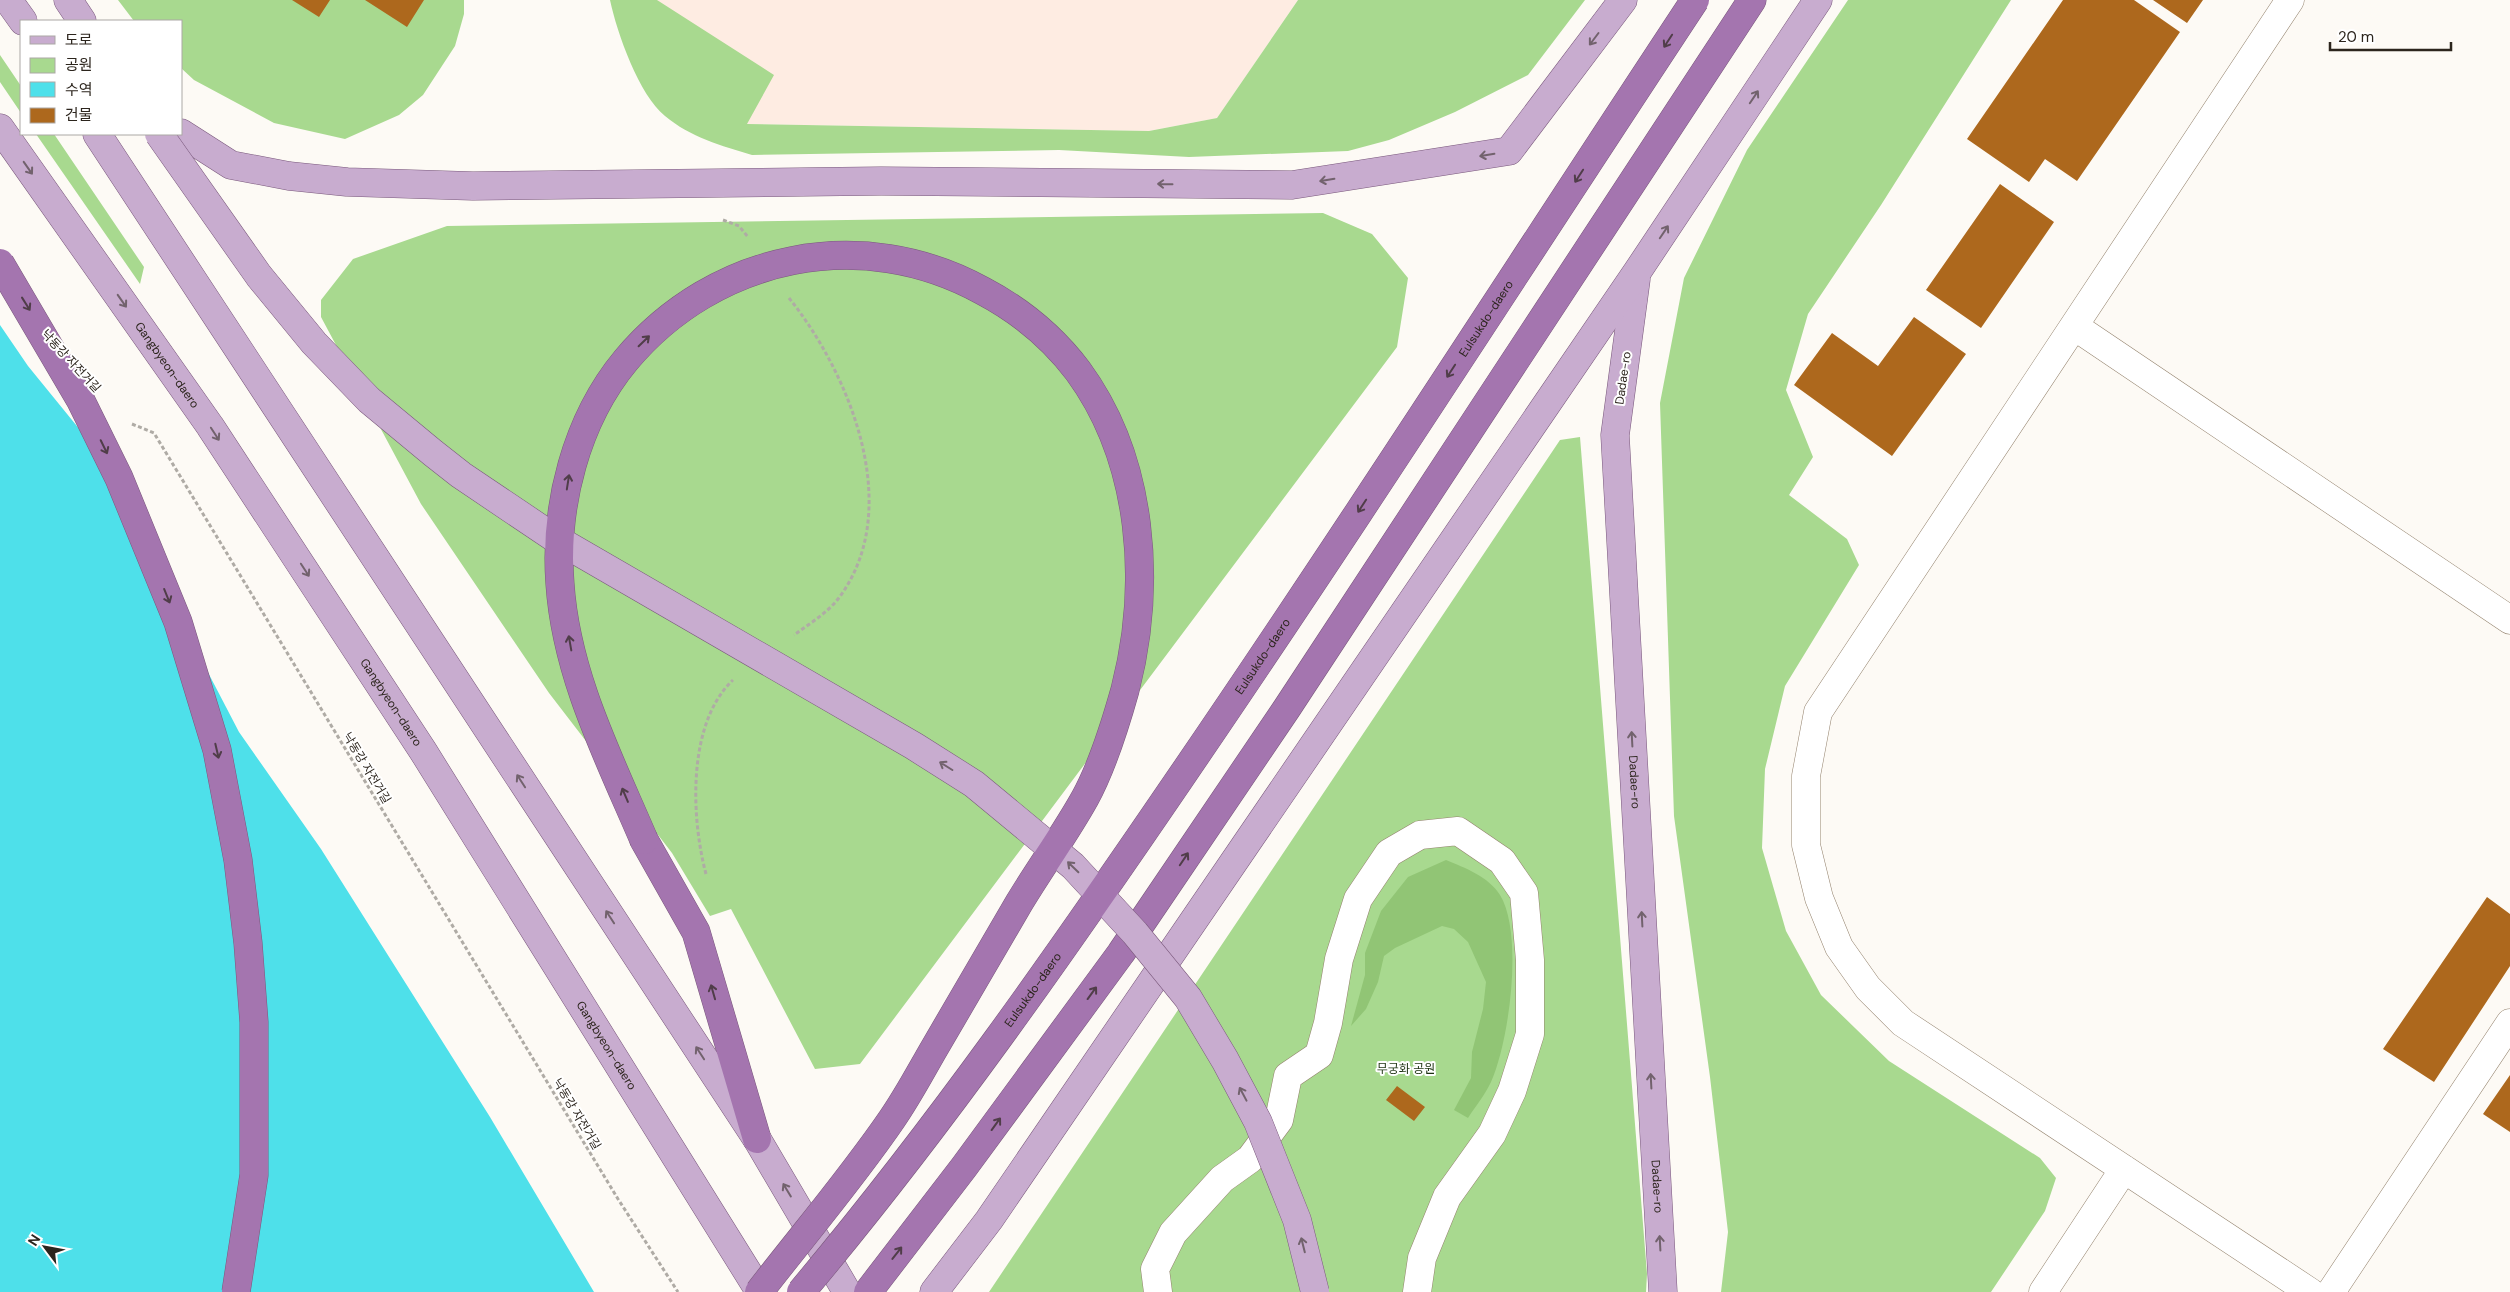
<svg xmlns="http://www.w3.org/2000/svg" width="2510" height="1292" viewBox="0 0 2510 1292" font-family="'DM Sans','Noto Sans KR',sans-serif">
<rect width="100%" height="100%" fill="#fdfaf5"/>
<path fill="#feece2" d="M657,0H1298L1217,118L1149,131L746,124Z"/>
<path fill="#a8d98f" d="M118,0H464V14L455,46L423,95L399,115L345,139L274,123L194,80L181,68V21H134Z
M610,0H657L774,75L747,124L1149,131L1217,118L1298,0H1585L1528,75L1455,112L1389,140L1348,151L1189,157L1059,150L752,155C722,146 690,137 665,116C639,95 617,33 610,0Z
M1848,0H2011L1881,205L1808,314L1786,390L1813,457L1789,495L1847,539L1859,565L1785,686L1765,769L1762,848L1786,931L1821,995L1889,1061L2040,1158L2056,1178L2045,1211L1991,1292H1721L1728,1232L1710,1077L1674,816L1660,403L1684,278L1747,150Z
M0,55L21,86V113L0,82Z
M36,134H54L144,267L140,284Z
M1323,213L1372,234L1408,278L1397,347L860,1064L815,1069L731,909L710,916L672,853L549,693L421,504L321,317V300L353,259L447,226Z
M1580,437L1647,1274L1646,1292H989L1560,440Z"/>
<path fill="#91c575" d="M1446,860C1465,868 1488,876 1500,895C1524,934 1509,1042 1491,1082C1485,1095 1475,1107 1468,1118L1454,1110L1471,1078L1472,1052L1483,1009L1486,982L1468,942L1454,929L1442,926L1395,948L1384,956L1378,982L1366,1009L1351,1026L1365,975V953L1381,911L1408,877Z"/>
<path fill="#4ee0ea" d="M0,325L28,366L85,436L239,732L321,849L490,1117L594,1292H0Z"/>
<path fill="#ad681d" d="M292,0H330L319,17Z
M365,0H424L407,27Z
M2063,0H2134L2180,32L2077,181L2045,159L2029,182L1967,139Z
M2153,0H2203L2187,23Z
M2000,184L2054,222L1981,328L1926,290Z
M1914,317L1966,354L1892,456L1794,385L1832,333L1878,366Z
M2487,897L2510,914V966L2434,1082L2383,1049Z
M2510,1075V1132L2483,1114Z
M1397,1086L1425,1107L1414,1121L1386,1100Z"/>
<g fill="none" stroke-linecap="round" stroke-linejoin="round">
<defs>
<path id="minor" d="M2290,0L1818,712L1806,776V845L1819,898L1839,947L1868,988L1903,1023L2310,1292
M2074,326L2510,620
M1158,1292L1155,1269L1173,1233L1222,1179L1250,1159L1279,1120L1288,1076L1319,1055L1328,1023L1339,959L1358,899L1389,853L1420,835L1458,831L1502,861L1524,893L1530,960V1034L1512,1091L1492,1134L1447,1197L1422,1258L1417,1292
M2043,1292L2124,1169
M2331,1292L2510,1023"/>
<g id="major">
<path d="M8,0L23,21"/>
<path d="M68,0L82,21"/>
<path id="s1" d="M0,128L210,426L423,751L760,1292"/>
<path d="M181,133L231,165L289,176L347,182L473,186L881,181L1292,185L1509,151L1623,0"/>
<path d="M97,134L757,1139L847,1292"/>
<path id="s2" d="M1636,279L1615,435L1663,1292"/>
<path d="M934,1292L989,1220L1637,272L1818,0"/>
</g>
<path id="highway" d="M644,840L696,932L757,1139
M868,1292L964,1167L1121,953L1287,708L1752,0"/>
</defs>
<use href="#minor" stroke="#94836e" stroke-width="29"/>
<use href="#major" stroke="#7a597c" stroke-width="29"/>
<use href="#highway" stroke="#7a597c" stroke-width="29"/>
<path stroke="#afaba5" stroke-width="3" stroke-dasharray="4 2.5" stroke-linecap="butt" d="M723,220L739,226L748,237
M789,298C850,374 906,510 838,599C827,613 809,624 794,635
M132,424L154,433L618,1199L678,1292
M706,874C691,818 687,723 733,680"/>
<use href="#minor" stroke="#fff" stroke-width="28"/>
<use href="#major" stroke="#c8accf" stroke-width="28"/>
<use href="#highway" stroke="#a475af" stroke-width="28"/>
<defs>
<path id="major-bridge" d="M159,134L259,276L314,343L369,400L433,453L461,475L553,537L914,746L974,784L1073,866L1135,933L1188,998L1225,1060L1258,1122L1297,1220L1315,1292"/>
<g id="highway-bridge">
<path d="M0,263L81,401L119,478L178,622L217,750L238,860L248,943L254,1022V1175L236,1292"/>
<path d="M644,840C609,758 566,675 560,584C554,506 576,420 626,360C715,254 862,224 983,291C1019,310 1053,338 1078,371C1144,461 1152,585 1125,690C1116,722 1101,769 1085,798C1065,834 1040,868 1019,903C991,951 963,999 935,1047C921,1071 908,1096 892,1119C851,1179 803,1235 759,1292"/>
<path id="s3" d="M801,1292C938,1129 1061,953 1181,777C1356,521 1524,259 1695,0"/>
</g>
</defs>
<use href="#major-bridge" stroke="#7a597c" stroke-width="29" stroke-linecap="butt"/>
<use href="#highway-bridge" stroke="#7a597c" stroke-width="29" stroke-linecap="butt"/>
<use href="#major-bridge" stroke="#c8accf" stroke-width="28"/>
<use href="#highway-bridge" stroke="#a475af" stroke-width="28"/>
</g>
<defs><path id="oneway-shaft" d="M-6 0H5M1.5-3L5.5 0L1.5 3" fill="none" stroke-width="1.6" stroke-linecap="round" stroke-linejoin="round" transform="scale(1.25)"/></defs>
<g stroke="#72626d">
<use href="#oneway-shaft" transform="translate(1594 39) rotate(127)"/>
<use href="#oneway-shaft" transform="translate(1754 97) rotate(-56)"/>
<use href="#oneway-shaft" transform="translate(1487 155) rotate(171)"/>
<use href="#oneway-shaft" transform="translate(28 168) rotate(55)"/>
<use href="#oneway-shaft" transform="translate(1327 180) rotate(171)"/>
<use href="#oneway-shaft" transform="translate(1165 184) rotate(-179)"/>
<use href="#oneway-shaft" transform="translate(1664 232) rotate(-56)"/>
<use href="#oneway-shaft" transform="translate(122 301) rotate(55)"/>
<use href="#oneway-shaft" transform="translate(215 434) rotate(57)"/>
<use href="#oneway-shaft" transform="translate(305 570) rotate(57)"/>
<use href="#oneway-shaft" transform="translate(1632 739) rotate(-93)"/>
<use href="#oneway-shaft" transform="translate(946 766) rotate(-148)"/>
<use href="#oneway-shaft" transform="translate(521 781) rotate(-123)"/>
<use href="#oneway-shaft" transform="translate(1073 867) rotate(-136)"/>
<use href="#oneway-shaft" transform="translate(610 917) rotate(-123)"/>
<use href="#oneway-shaft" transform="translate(1642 919) rotate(-93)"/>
<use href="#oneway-shaft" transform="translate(700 1053) rotate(-123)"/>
<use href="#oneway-shaft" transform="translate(1651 1081) rotate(-93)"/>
<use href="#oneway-shaft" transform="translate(1243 1094) rotate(-118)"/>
<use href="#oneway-shaft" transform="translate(787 1190) rotate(-121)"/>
<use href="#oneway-shaft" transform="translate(1660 1243) rotate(-93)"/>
<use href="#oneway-shaft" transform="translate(1303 1245) rotate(-104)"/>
</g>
<g stroke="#503d49">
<use href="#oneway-shaft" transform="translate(1668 41) rotate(123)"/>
<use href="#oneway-shaft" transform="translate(1579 176) rotate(123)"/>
<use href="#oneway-shaft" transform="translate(26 304) rotate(58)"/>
<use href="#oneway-shaft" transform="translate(644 341) rotate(-44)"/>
<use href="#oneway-shaft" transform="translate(1451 371) rotate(123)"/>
<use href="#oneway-shaft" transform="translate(104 447) rotate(64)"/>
<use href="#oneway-shaft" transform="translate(568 482) rotate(-81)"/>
<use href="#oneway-shaft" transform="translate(1362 506) rotate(123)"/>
<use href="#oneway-shaft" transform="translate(167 596) rotate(68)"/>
<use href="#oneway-shaft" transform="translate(570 643) rotate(-100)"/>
<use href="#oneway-shaft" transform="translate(217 751) rotate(77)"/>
<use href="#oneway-shaft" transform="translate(625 795) rotate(-113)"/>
<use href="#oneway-shaft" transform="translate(1184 859) rotate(-56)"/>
<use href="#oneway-shaft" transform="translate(713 992) rotate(-106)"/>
<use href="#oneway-shaft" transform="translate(1092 993) rotate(-54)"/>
<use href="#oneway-shaft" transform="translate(996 1124) rotate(-54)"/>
<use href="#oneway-shaft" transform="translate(897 1253) rotate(-52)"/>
</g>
<g text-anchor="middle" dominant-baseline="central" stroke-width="4" stroke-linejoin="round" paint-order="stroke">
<g font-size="12" fill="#2c251d" stroke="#fff">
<text stroke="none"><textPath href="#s3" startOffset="1191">Eulsukdo-daero</textPath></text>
<text transform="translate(71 361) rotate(47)">낙동강 자전거길</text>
<text stroke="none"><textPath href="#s1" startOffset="290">Gangbyeon-daero</textPath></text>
<text transform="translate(1623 378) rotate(-82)">Dadae-ro</text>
<text stroke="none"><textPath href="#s3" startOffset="786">Eulsukdo-daero</textPath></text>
<text stroke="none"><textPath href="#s1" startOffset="695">Gangbyeon-daero</textPath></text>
<text transform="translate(367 768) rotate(59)">낙동강 자전거길</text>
<text stroke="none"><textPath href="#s2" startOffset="505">Dadae-ro</textPath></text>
<text stroke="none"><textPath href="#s3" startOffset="381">Eulsukdo-daero</textPath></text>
<text stroke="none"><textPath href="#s1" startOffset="1100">Gangbyeon-daero</textPath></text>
<text transform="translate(577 1114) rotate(59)">낙동강 자전거길</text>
<text stroke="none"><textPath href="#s2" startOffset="910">Dadae-ro</textPath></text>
</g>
<g font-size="12" fill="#1c3110" stroke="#fff">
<text x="1406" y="1069">무궁화 공원</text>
</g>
</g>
<rect x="20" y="20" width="162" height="115" fill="#ffffff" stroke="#aba8a5"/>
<rect x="30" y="36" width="25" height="8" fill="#c8accf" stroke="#aba8a5"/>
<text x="65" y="45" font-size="15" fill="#2c251d">도로</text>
<rect x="30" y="58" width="25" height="15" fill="#a8d98f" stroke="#aba8a5"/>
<text x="65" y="70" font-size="15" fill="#2c251d">공원</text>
<rect x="30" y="82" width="25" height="15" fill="#4ee0ea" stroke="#aba8a5"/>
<text x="65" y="95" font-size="15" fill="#2c251d">수역</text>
<rect x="30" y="108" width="25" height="15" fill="#ad681d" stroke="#aba8a5"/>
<text x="65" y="120" font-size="15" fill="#2c251d">건물</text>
<g transform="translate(45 1247) rotate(302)" stroke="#ffffff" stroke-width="4" paint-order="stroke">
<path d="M0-4L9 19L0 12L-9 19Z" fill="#2c251d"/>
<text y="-8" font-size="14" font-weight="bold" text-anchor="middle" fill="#2c251d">N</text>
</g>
<path d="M2330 42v8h121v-8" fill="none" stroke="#2c251d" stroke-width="2.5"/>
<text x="2338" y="42" font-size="15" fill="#2c251d" stroke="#ffffff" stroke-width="4" paint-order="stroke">20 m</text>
</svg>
